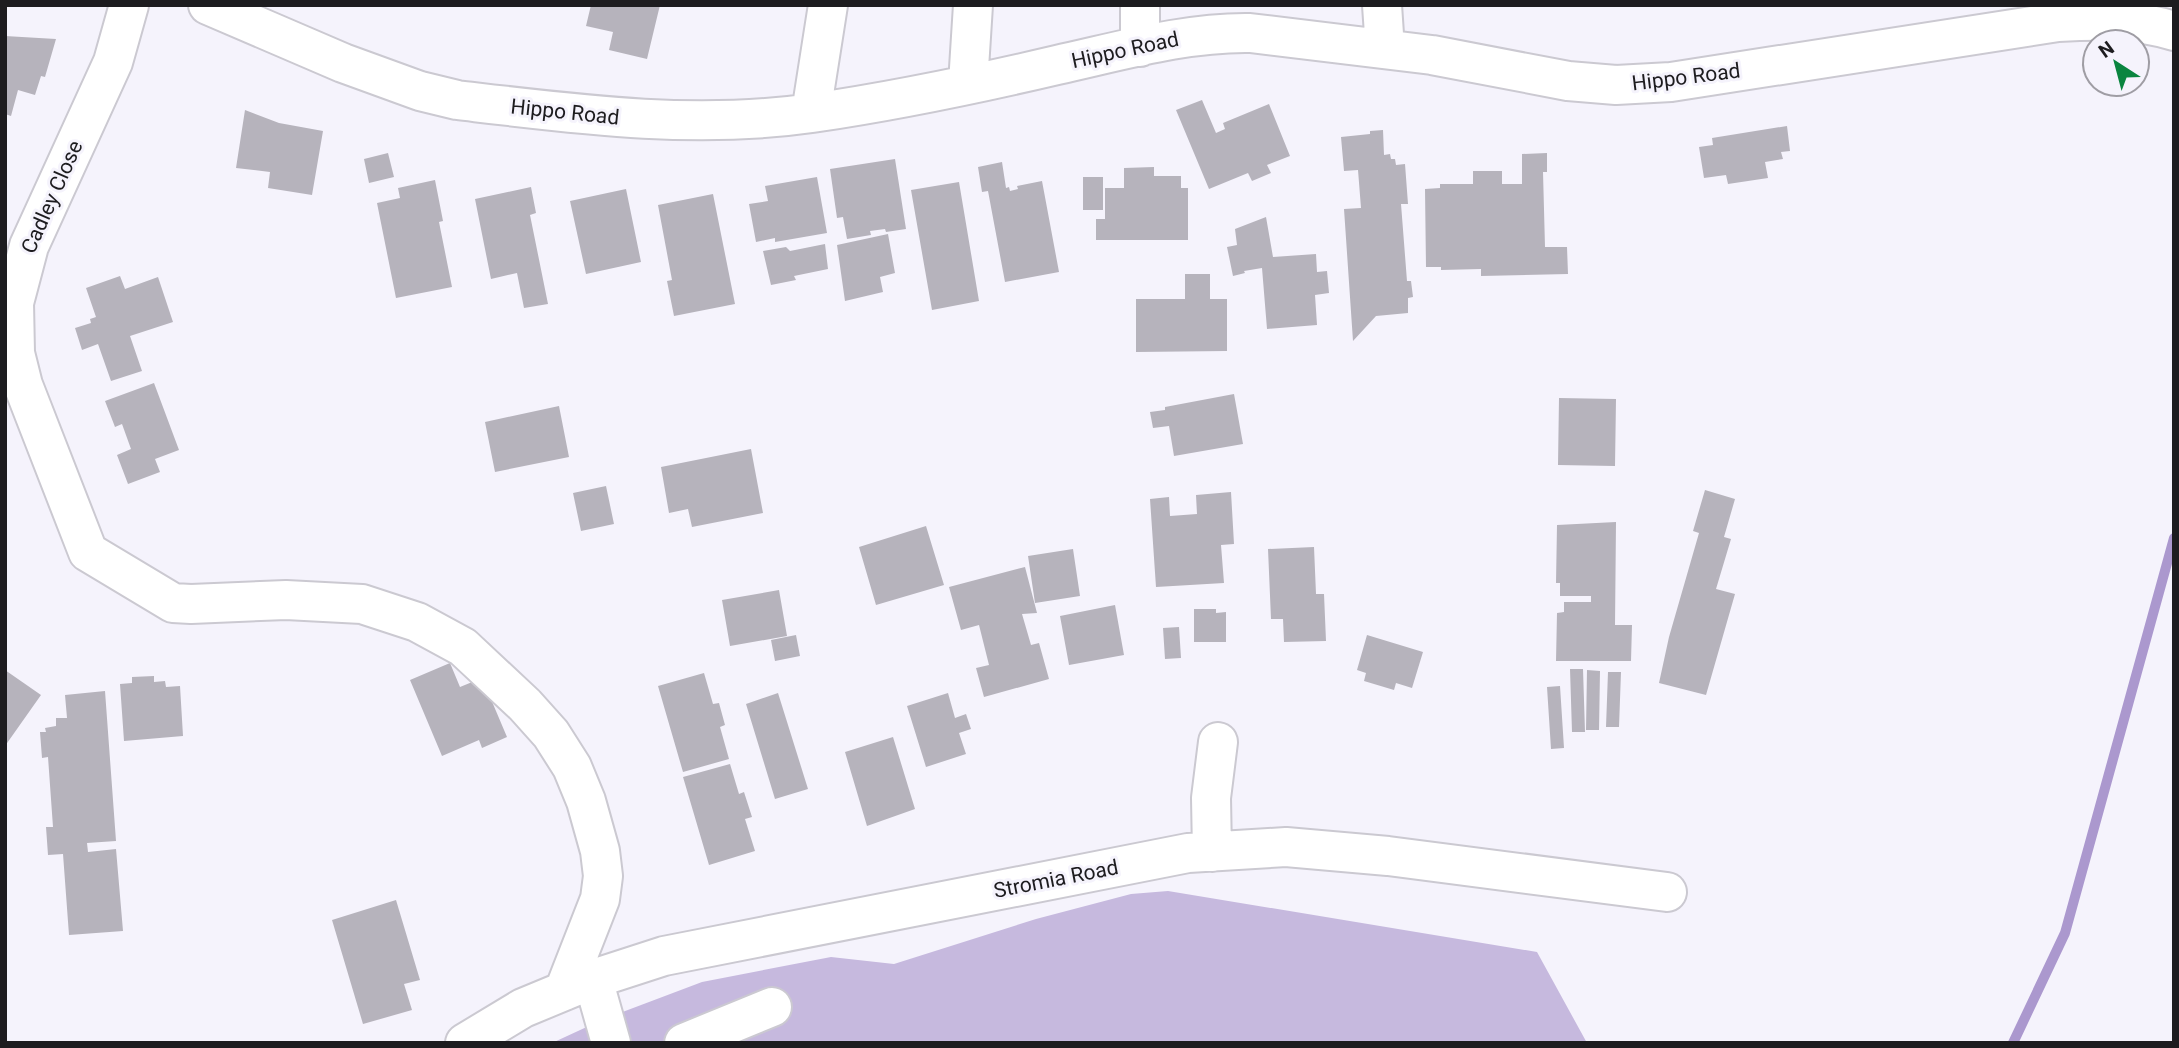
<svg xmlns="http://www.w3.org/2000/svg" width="2179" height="1048" viewBox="0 0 2179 1048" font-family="Roboto,sans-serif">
<rect width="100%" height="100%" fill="#f5f3fc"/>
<path fill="#c6b9de" d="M1168,891L1537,952L1587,1043H552L604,1019L702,982L831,957L894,964L1036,919L1131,894Z"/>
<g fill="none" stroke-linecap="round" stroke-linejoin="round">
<path stroke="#ab98ce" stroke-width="10" d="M2013,1043L2065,933L2174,538"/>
</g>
<path fill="#b6b3bc" d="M591,5H660L647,59L609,50L613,32L586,26Z
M5,36L56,39L45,77L41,76L35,95L18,90L11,116L5,114Z
M1202,100L1216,133L1225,129L1223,123L1269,104L1290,156L1267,165L1271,173L1252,181L1248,173L1209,189L1176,110Z
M245,110L279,123L323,131L312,195L268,188L270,172L236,168Z
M1787,126L1790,151L1781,152L1783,159L1765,162L1768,178L1728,184L1726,175L1704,178L1699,147L1713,145L1712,138Z
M1383,130L1384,155L1390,154L1391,159H1395L1396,165L1405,164L1408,204H1401L1407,281H1411L1413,297L1408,298V313L1376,316L1353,341L1344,209L1361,208L1358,170L1344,171L1341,137L1370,134V131Z
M388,153L394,177L369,183L364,159Z
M1547,153V172H1543L1545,247H1567L1568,274L1481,276V269L1441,270V267H1426L1425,189L1440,188V184H1473V171H1502V184H1522V154Z
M895,159L906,229L886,232L885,229L870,231L871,235L847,239L843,217L837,218L830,169Z
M1002,162L1006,188L1009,187L1010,191L1018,189L1017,186L1042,181L1059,272L1005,282L988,191L982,192L978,167Z
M1154,167V176H1181V188H1188V240H1096V219H1105V188H1124V168Z
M817,177L827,233L775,242V238L756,242L749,204L768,201L765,186Z
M1083,177H1103V210H1083Z
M435,180L443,221L439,222L452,287L396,298L377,203L400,198L398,188Z
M959,182L979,301L932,310L911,190Z
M531,187L536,213L530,215L548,304L524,308L517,273L491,279L475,199Z
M626,189L641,262L586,274L570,201Z
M713,194L735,304L674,316L667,281L672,280L658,205Z
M1266,217L1273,257L1316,254L1317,272L1327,271L1329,293L1315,295L1317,325L1267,329L1262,268L1244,271L1245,273L1233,276L1227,247L1237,245L1235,229Z
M888,234L895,273L880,277L883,292L845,301L837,245Z
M825,244L828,269L794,276L796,280L771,285L763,251L786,247L790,251Z
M1185,274H1210V299H1227V351L1136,352V299H1185Z
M120,276L125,289L158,277L173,322L130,336L142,371L111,381L98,344L82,350L75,328L91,323L90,319L96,317L86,288Z
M154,383L179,450L155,459L160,472L128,484L117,455L131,449L122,424L115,427L105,401Z
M1234,394L1243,444L1174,456L1169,426L1153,428L1150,412L1165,410V407Z
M1559,398L1616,399L1615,466L1558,465Z
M559,406L569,457L495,472L485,422Z
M751,449L763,513L692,527L688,509L669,513L661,467Z
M606,486L614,524L581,531L573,493Z
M1705,490L1735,499L1724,537L1731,539L1716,589L1735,594L1706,695L1659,683L1669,637L1699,533L1693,531Z
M1231,492L1234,544L1221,545L1224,583L1156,587L1150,499L1169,497L1170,516L1197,514L1196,495Z
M1616,522L1615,625H1632L1631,661H1556L1557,613L1564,612V602H1591V596H1560V583H1556L1557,525Z
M926,526L944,585L876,605L859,547Z
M1314,547L1316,594H1324L1326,641L1284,642L1283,619H1271L1268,549Z
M1073,549L1080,596L1035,603L1028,556Z
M1025,567L1037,613L1022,614L1031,645L1039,643L1049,679L984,697L976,668L989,665L979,625L961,630L949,587Z
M779,590L787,636L730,646L722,600Z
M1115,605L1124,655L1069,665L1060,616Z
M1194,609H1216V613L1226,612V642H1194Z
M1179,627L1181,658L1165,659L1163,628Z
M796,635L800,656L775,661L771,640Z
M1367,635L1423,652L1412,688L1396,683L1394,690L1364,681L1366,673L1357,670Z
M450,663L460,687L482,678L507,737L482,748L479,740L442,756L410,680Z
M1570,669H1583L1585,732H1572Z
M5,670L41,695L5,746Z
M1587,670L1600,671L1599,730H1586Z
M1608,672H1621L1619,727H1606Z
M704,673L713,704L719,703L725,725L720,727L729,759L683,772L658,686Z
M154,676V682L165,681L166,687L180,686L183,736L124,741L120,684L132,683V677Z
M1560,686L1564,748L1551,749L1547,687Z
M105,691L116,841L87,843L88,852L116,849L123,931L69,935L63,854L48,855L46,827H53L48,757L42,758L40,732H46L45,728L56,726V718H67L65,695Z
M778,693L808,789L775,799L746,704Z
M948,693L955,718L966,714L971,729L959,733L966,754L926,767L907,706Z
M893,737L915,809L867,826L845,752Z
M730,764L739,794L744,792L752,817L745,819L755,851L709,865L683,777Z
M396,900L420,980L404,984L412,1010L363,1024L332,920Z"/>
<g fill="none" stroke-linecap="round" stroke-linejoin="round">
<defs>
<path id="minor" d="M129,5L113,62L29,246L14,303L15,353L23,385L88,552L173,603L191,604L286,600L362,604L417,622L463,647L525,705L551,734L572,767L586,801L600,851L603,876L600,899L564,991
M208,5L343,63L420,91L457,100C575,114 694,130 812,113C894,101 976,84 1057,65C1121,51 1185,32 1250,33L1432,55L1568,81L1616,85L1671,82L2058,22C2097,20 2136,19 2174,31
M1382,5L1385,49
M1140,47V5
M968,84L973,5
M811,113L828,5
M1212,852L1211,798L1218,742
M593,979L611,1043
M465,1043L523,1008L593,979L664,956L1188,853L1286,847L1388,856L1667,892
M684,1043L772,1007"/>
</defs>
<use href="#minor" stroke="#cbc9d1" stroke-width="42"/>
<use href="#minor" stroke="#fff" stroke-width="38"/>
</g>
<g text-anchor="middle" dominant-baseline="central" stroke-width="6" stroke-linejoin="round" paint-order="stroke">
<g font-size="21" fill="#1d1c1f" stroke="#f5f3fc">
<text transform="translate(1125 50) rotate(-12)">Hippo Road</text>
<text transform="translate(1686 77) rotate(-7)">Hippo Road</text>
<text transform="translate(565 112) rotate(6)">Hippo Road</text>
<text transform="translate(52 197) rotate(-66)">Cadley Close</text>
<text transform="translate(1056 879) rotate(-11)">Stromia Road</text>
</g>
</g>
<rect width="2179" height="1048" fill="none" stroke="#1d1c1f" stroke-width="14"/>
<g transform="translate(2116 63) rotate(324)"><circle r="33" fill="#f5f3fc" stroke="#9f9da4" stroke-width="2"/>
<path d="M0-5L12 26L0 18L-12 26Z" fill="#0a853f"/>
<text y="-10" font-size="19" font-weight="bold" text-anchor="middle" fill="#1d1c1f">N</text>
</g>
</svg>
